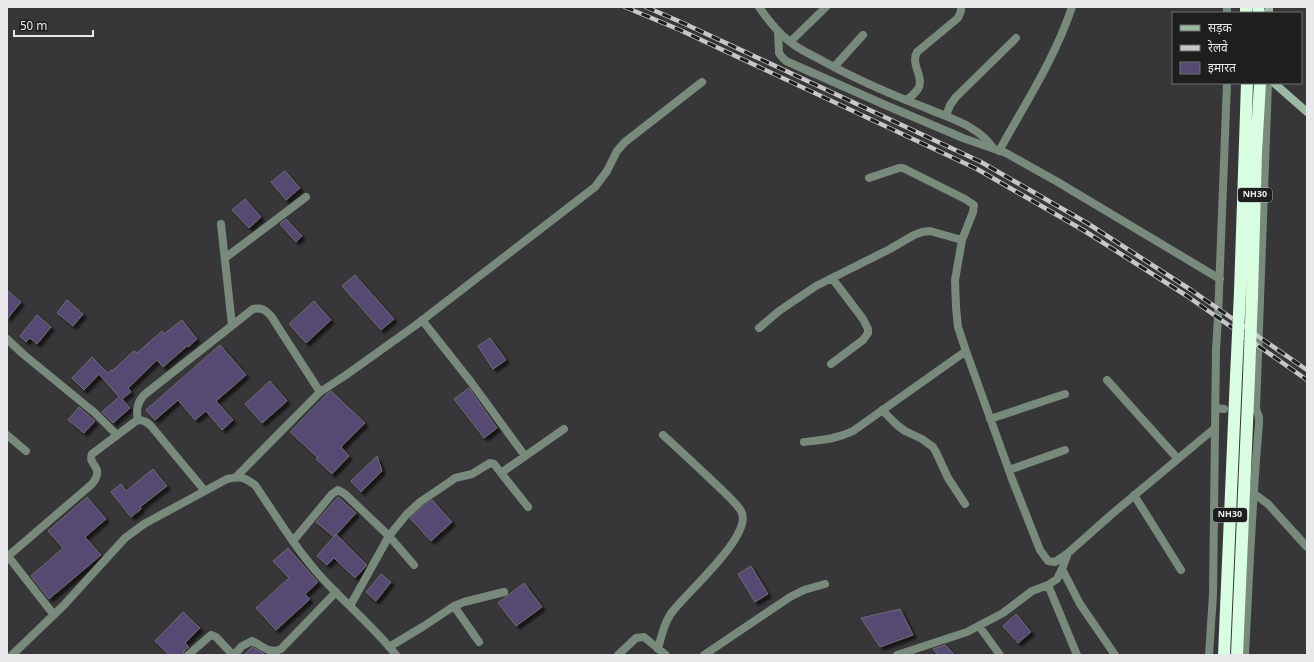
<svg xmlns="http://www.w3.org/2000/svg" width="1314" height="662" viewBox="0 0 1314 662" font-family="Georgia,'Noto Sans Devanagari',serif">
<defs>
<filter id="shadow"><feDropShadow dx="3.5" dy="3.5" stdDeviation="1" flood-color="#0009"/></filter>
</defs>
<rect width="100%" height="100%" fill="#373639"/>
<path fill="#574a72" stroke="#6e6d71" filter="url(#shadow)" d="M285,171L300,188L286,200L271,182Z
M245,199L261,217L249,228L232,210Z
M286,219L302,236L296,242L280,224Z
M355,275L394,319L381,330L342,286Z
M7,290L21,302L7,319Z
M67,300L83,314L73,326L57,313Z
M314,301L331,320L306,343L289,324Z
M37,315L51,327L37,344L30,338L26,342L20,336Z
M182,320L197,339L188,347L187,346L163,367L157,360L128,388L131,392L122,399L130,408L113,423L102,412L119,397L99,374L84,390L72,378L92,357L108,373L111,370L112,371L134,351L137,353L162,331L164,334Z
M490,338L506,360L493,369L478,346Z
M220,345L246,375L216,401L233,420L222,430L206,411L195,420L178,400L155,420L146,410Z
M270,381L287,401L262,423L245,404Z
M469,388L497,428L484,438L454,399Z
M331,391L365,423L341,447L349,456L332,474L316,459L318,458L290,432L327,394Z
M79,407L95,421L84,433L68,420Z
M377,456L382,471L361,492L351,481Z
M153,469L167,486L140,507L141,509L131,517L111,492L121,484L126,491Z
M87,497L106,519L85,537L101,555L49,599L31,576L63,548L48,531Z
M338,497L356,513L334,537L316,522Z
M432,500L452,522L431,541L410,518L423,506Z
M336,534L367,565L355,578L334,558L327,565L317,556Z
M288,548L318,582L305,594L310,599L276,630L256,608L289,578L273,561Z
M751,566L768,594L755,602L738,574Z
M381,574L391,582L376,601L366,592Z
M524,583L542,607L516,626L498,603Z
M900,609L913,635L880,647L861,618Z
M183,612L200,628L185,643L189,647L184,651L183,655H169L155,641Z
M1016,614L1031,632L1018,643L1003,626Z
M945,645L955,655H938L933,649Z
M252,647L263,653L264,655H244Z"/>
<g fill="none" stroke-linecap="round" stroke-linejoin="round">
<path stroke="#788a7c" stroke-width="8" d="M759,7C768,20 777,32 789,41C798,49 810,54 821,60C855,79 890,94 926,108C949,118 979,126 993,148
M1227,7V13
M778,31L779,53L781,56L786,61L883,104L963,138L1006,153L1056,181L1220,279
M790,42L826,7
M834,67L863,35
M907,100C911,97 915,93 918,89C925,77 910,65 917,52L958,18L961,11V7
M946,116L950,105L956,97L1016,38
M999,151C1025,104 1055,58 1072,7
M869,178L899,168H903L965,199L974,205L973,212L962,240L955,280L956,307L958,327L966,351L1012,479L1040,550L1048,561L1055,562L1068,553L1112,514L1215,428
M221,224L232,325
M225,258L306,197
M422,320L471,382L525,456
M759,328L779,311L816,286L890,249L914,235L922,232L930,231L962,240
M7,339L23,354L95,413L117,435
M831,364L863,340L868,333V329L863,319L832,278
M1107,380L1178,459
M1215,408L1224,409
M882,410L897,425L905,431L922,439L933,447L936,452L948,478L965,504
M990,419L1065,394
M138,420C136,410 137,403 144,395L253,309C262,307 265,310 271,316L320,392
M7,435L26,451
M804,442C821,440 837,439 853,431L966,351
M1009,470L1065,450
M501,473L564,429
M236,477L320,392L346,375L416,325L595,187L607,171L617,151L625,142L702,82
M1253,493L1268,504L1307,547
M1134,495L1181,570
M293,541L332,494L338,490L345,494L389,536L414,565
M7,555L54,615
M7,557L92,484C106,466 87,466 92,454L136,421C142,419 146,421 151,426L205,491
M1062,569L1080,604L1115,655
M1048,585L1077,655
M350,606L389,536L406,515L420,502L451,481L455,478L472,474L490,463L494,464L528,507
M454,606L479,642
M979,626L1000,655
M389,647L424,626L454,606L464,602L504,592
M658,649C661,638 663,626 670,615C683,595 755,535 741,511C737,504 729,497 723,491C703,472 683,453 663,435
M12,655L64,605L125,538L144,524L227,479C240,476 244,477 255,485C277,517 297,551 323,579C347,605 374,627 396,655
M188,655L211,635L216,637L233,655
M234,655L242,646L252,641C261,645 270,655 281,649L336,592
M618,655L636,638L644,637L666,655
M704,655L790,597L804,590L825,584
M897,655L967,632L1003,613L1032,591L1048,585L1057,579L1062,569L1068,553
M1209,655L1213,595L1216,350L1218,317L1227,83
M1245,655C1249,578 1252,501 1259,424V417L1256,409L1268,83"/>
<path stroke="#9cbaa3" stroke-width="8" d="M1269,7V13
M1274,83L1307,112"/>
<path stroke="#d8fde1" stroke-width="12" d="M1246,7V13
M1258,7L1259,13
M1240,292L1247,83
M1252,296L1256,152L1260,83
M1224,655L1236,376
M1237,655L1249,377"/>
<defs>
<path id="rail" d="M625,7L680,30L977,169L1083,230L1187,296L1307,380
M646,7L683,23L981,162L1087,223L1191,290L1307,370"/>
</defs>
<use href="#rail" stroke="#c7c6c9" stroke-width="4.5"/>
<use href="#rail" stroke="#1e1e1f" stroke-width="3" stroke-dasharray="9" stroke-linecap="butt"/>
<path stroke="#d8fde1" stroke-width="12" d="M1236,376L1240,292
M1249,377L1252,296"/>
</g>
<g text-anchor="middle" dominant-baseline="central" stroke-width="3" stroke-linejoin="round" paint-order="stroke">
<g fill="#1e1e1f" stroke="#acacae" stroke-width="1">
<rect x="1238" y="188" width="34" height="14" rx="3"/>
<rect x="1213" y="508" width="34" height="14" rx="3"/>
</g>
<g font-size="9" font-weight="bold" fill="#e9e9eb">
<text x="1255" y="195">NH30</text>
<text x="1230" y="515">NH30</text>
</g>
</g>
<rect width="1314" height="662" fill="none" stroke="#e9e9eb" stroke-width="16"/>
<rect x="1172" y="12" width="130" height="72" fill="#1e1e1f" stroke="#6f6f71"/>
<rect x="1180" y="25" width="20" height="6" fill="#9cbaa3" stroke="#6f6f71"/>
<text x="1208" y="32" font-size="12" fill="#e9e9eb">सड़क</text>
<rect x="1180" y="45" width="20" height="6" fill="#c7c6c9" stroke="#6f6f71"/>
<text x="1208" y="52" font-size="12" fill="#e9e9eb">रेलवे</text>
<rect x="1180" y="62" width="20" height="12" fill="#574a72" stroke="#6f6f71"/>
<text x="1208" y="72" font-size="12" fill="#e9e9eb">इमारत</text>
<path d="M14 30v6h79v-6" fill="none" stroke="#e9e9eb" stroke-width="2"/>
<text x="20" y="30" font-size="12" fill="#e9e9eb" stroke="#1e1e1f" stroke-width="3" paint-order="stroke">50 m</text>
</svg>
